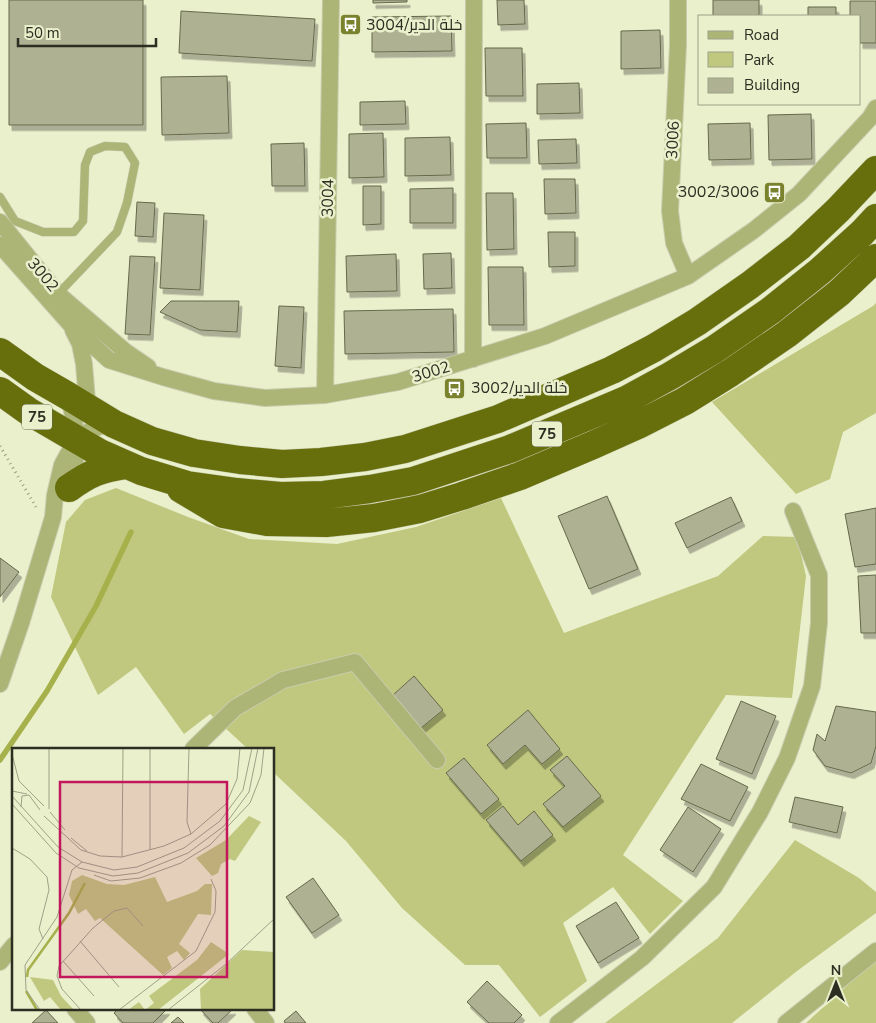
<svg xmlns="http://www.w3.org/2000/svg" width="876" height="1023" viewBox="0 0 876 1023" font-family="'Nunito Sans',Cairo,sans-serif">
<defs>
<filter id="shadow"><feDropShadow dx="3" dy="5.5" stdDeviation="0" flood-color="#0004"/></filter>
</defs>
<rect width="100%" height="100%" fill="#eaefcc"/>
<path fill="#bfc87e" d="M876,303V413L843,432L830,479L796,494L712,402L873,306Z
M116,488L188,517L249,539L337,544L416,527L501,498L564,633L718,576L763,536L797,537L806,576L792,698L726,695L623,855L683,901L650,934L613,887L563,923L587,981L540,1017L499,965H465L402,908L346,841L274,773V749H248L210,714L184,734L136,667L98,695L51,597L66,522L85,500Z
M795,840L859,878L876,892V913L797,971L732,1023H605L718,938Z
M876,959V1023H806Z"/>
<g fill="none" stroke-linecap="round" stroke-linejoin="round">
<path stroke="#a7b14c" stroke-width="5.5" d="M0,760L47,691L96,606L131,532"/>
</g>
<path fill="#aeb292" stroke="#65694b" filter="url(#shadow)" d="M9,0H143V125H9Z
M373,0H407V2L373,3Z
M497,0H524L525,24L498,25Z
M713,0H759V16H713Z
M850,1H876V43H860V16H850Z
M808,7H836V16H808Z
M181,11L315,19L312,61L179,53Z
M451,16L452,51L372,52V17Z
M660,30L661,68L621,69V31Z
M485,48H522L523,96H486Z
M227,76L229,133L162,135L161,77Z
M579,83L580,113L537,114V84Z
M405,101L406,124L360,125V102Z
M811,114L812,159L769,160L768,115Z
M526,123L527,158H487L486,124Z
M750,123L751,159L709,160L708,124Z
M383,133L384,177L349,178V134Z
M450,137L451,175L405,176V138Z
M576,139L577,163L539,164L538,140Z
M304,143L305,186H272L271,144Z
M544,179H575L576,213L545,214Z
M363,186H381V224L363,225Z
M453,188V223H410V189Z
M486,193H513L514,249L487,250Z
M137,202L155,203L153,237L135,236Z
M164,213L204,215L200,290L160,288Z
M548,232H575V266L549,267Z
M451,253L452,288L424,289L423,254Z
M396,254L397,291L347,292L346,256Z
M130,256L155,257L150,335L125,334Z
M488,267H523L524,325H489Z
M171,301H239L237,332L200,330L160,312Z
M279,306L304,307L301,368L275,366Z
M453,309L454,352L345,354L344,311Z
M607,496L638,569L589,589L558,516Z
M731,497L742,521L687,548L675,523Z
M876,508V564L855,567L845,514Z
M0,558L19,572L0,597Z
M876,575V633H861L858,576Z
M414,676L443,710L421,728L393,695Z
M741,701L776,716L752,774L716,759Z
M836,706L876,712V746L871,763L851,773L825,766L813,750L817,734L825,741Z
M528,710L560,749L542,764L525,745L503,764L487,745Z
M567,756L601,796L563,827L543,804L565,786L550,770Z
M464,758L499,799L481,814L446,773Z
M701,764L748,787L730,821L681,799Z
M795,797L843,807L837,833L789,822Z
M503,806L518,825L534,811L553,835L521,861L486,820Z
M688,807L721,829L693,872L660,850Z
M313,878L339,915L312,933L286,897Z
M616,902L639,938L598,963L576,926Z
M487,981L522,1015L514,1023H489L467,1002Z
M118,1009H167L153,1023H123L114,1013Z
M200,1009H233L218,1023H213Z
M46,1010L58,1023H32Z
M296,1011L306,1023H285L284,1021Z
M178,1017L184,1023H171Z"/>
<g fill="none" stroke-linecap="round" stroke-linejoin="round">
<defs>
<path id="lane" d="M0,197L15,221L43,232H74L83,221L85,165L90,152L105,146L125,147L135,163L127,203L117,232L58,294"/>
<path id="street" d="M678,0V45L670,211L674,243L688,276
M0,222L58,294L126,352L148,367
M0,245L71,325L109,360L163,377L214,391L265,398L325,395L398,382L545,336L688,276L754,230L799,194L870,118L876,108
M73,330L80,344L84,364L88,413
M473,359L474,0
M325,395L331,0
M68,396C78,429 80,456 68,489
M0,684L21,623L53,517L55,495L62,465L68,454L77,440L84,434L98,427L114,424
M193,749L235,708L283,680L355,662L437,760
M0,962L14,945
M75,1009L87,1023
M255,1009L266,1023
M558,1023L642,958L714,887L760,812L787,758L812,686L819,623V575L793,511
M786,1023L876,951"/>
<path id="highway" d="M0,352L35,377L68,396L114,424L152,441L194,453L240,460L282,464L321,462L365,457L405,449L498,419L612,370L654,348L697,322L750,285L799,247L838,210L876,170
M0,391L28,411L100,453L141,471L187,485L237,492L281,496L324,495L370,489L413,481L510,449L626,400L670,376L715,349L770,311L820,271L862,233L876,218
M69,488C90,473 100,469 126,465
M181,489L223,514L267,522L326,523L374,518L420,509L462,496L520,476L593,445L638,425L685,401L730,373L787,334L839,293L876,258"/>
</defs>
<use href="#lane" stroke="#c8ccad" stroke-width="9"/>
<use href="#street" stroke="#c8ccad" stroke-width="18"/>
<use href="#highway" stroke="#c8ccad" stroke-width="29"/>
<path stroke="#9b9f85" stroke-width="3" stroke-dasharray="1 4" stroke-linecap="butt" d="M0,446L36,507"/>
<use href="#lane" stroke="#acb476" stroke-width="8"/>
<use href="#street" stroke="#acb476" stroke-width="16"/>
<use href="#highway" stroke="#676e0c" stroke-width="28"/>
</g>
<defs>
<symbol id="bus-square" viewBox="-11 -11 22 22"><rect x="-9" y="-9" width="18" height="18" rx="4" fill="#7a822d" stroke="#eaefcc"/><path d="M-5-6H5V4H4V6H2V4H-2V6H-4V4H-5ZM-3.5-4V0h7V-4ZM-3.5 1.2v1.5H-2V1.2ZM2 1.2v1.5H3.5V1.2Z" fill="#fff"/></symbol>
</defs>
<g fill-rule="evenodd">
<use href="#bus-square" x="338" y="12" width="25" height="25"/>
<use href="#bus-square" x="762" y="180" width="25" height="25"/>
<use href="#bus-square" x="442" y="376" width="25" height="25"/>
</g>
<g text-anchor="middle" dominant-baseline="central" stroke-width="5" stroke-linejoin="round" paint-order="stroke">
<g fill="#eaefcc" stroke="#656854" stroke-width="1">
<rect x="22" y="404.5" width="30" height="25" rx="4"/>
<rect x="532" y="421.5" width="30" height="25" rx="4"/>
</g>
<g font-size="15" font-weight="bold" fill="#2c2e21">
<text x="37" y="417">75</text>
<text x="547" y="434">75</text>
</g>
<g font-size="16" fill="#2c2e21" stroke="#eaefcc" text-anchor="start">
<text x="366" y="25">خلة الدير/3004</text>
<text x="759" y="192" text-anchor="end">3002/3006</text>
<text x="471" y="388">خلة الدير/3002</text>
</g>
<g font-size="16" fill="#2c2e21" stroke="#eaefcc">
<text transform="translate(673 140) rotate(-87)">3006</text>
<text transform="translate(328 198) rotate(-89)">3004</text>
<text transform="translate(43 275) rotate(50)">3002</text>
<text transform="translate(431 372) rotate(-17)">3002</text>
</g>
</g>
<g transform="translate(12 748)">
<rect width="262" height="262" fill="#eaefcc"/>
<path d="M237,68L249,74L223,113L218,111L209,116L206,125L200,128L184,110L214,92ZM70,127L95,136L112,137L143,129L155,154L185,143L193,136H200L199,167L186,166L167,196L178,205L172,212L165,203L155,209L160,220L151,227L88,170L83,173L74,161L66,166L57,147L60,133ZM199,194L217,206L146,262H116L127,254L133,262L142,255L137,248L185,212ZM230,202L262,204V262H189L188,241ZM18,229L41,232L49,248L62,262H49L38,249L32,253Z" fill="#bfc87e"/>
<path fill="none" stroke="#a7b14c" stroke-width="2.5" d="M15,229L16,222L57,165L73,135M14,243L25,262"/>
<path fill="none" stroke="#9ea288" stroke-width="1" d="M177,0L175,74L179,86M0,6L7,33L32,58M0,43L15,46M17,47L28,62M0,48L46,99L70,114L102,122L125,119L172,100L208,73L231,42L240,0M0,56L44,105L67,120L101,128L126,125L176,105L212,78L237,44L246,0M9,59L10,48L17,47M37,61V0M38,64L53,82M32,68L69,102L88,108L110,109L152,98L179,86L214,56L225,31L228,0M59,90L75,103M0,100L18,111L35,129L37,142L27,181L31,191M138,102V0M110,109L111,0M82,127L99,133L128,130L169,115L198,97L238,55L249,27L252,0M68,193L107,239M51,213L82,248M28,262L14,242L13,217L45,169L60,122L70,114M69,262L50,241L45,228L47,218L81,180L102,163L115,160L131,178M107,262L184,203L203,164L204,143L199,131M156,262L214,216L263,170"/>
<path fill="#c2185b" fill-opacity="0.15" stroke="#c2185b" stroke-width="2.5" d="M48,34H215V229H48Z"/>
<rect width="262" height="262" fill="none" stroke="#2c2e21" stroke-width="2.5"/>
</g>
<rect x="698" y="15" width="162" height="90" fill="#eaefcc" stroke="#9ea288"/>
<rect x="708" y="31" width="25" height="8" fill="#acb476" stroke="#9ea288"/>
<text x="744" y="40" font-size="15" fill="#2c2e21">Road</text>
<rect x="708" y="52" width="25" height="15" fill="#bfc87e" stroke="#9ea288"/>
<text x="744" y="65" font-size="15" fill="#2c2e21">Park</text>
<rect x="708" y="78" width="25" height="15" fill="#aeb292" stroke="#9ea288"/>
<text x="744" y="90" font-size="15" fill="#2c2e21">Building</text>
<g transform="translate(836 983)" stroke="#eaefcc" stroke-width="4" paint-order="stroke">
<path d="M0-4L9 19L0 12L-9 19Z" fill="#2c2e21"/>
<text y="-8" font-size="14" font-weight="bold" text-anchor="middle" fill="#2c2e21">N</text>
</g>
<path d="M18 38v8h138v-8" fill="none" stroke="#2c2e21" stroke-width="2.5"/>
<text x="25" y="38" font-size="15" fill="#2c2e21" stroke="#eaefcc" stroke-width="4" paint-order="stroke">50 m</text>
</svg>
